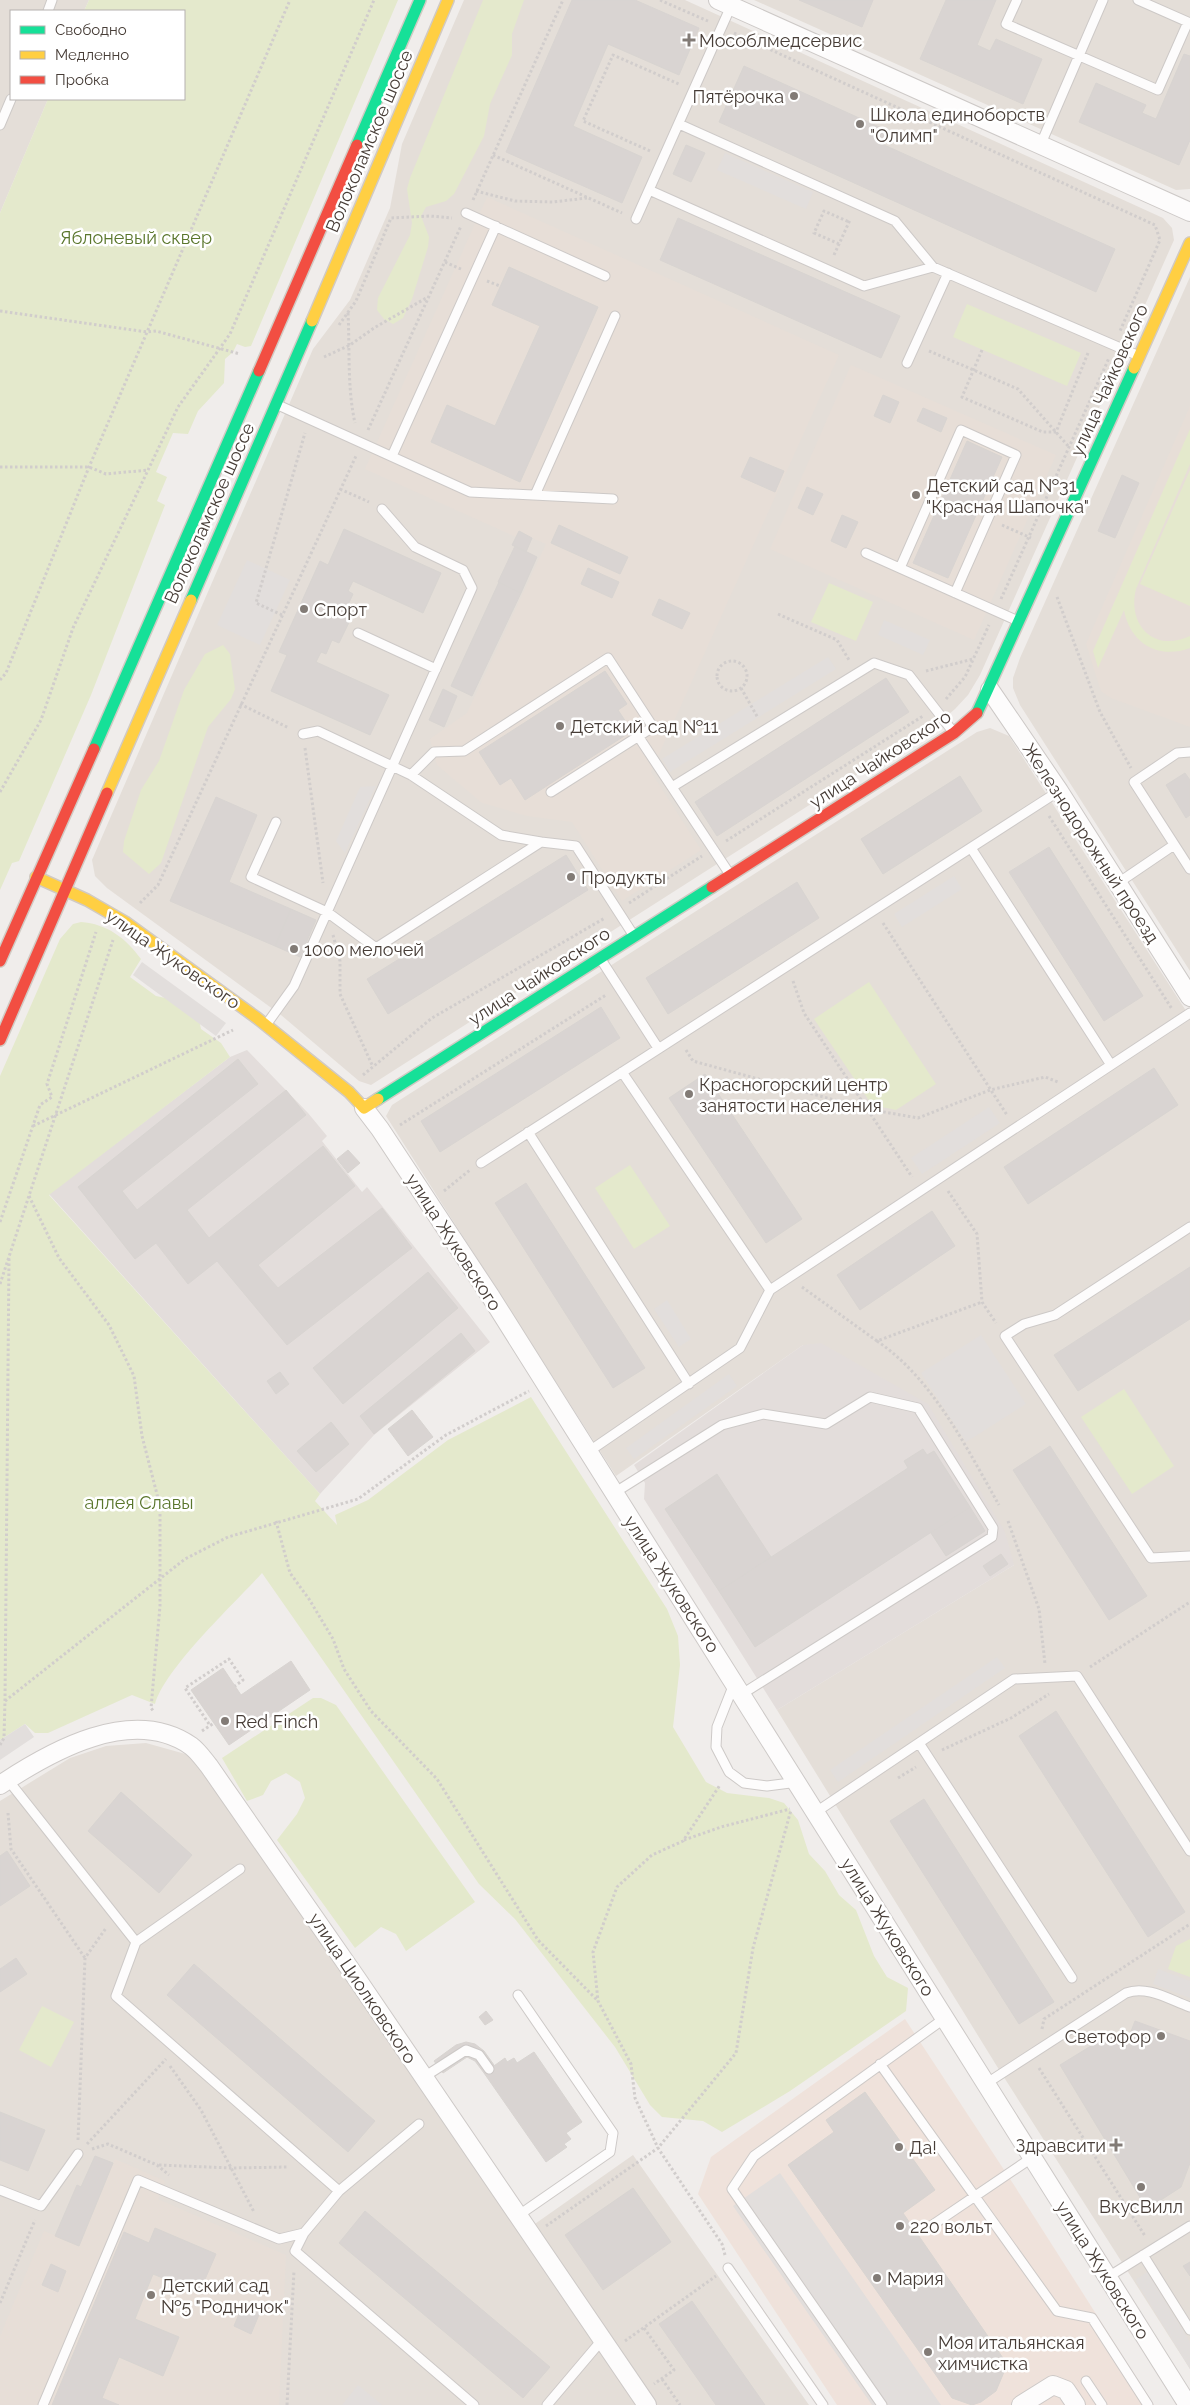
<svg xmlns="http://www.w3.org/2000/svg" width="1190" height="2405" viewBox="0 0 1190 2405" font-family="Raleway,sans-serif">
<rect width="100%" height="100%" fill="#f0edeb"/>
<path fill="#e4ded8" d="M0,0H89L84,11H11V99H48L0,213Z
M464,0H685L1163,218L1172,228L1174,240L980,675L968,695L955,709L941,721L371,1085L359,1081L281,1015L107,888L95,876L92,860L313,349L350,300L390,208L402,144Z
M754,0H1190V189L1176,190Z
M1190,277V971L1020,705L1013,688V678L1020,658Z
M990,728L1009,736L1190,1017V2369L998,2068L777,1710L1014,1565L803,1345L616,1476L386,1116L392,1105L977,732Z
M146,1743L189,1755L211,1780L522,2233L633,2155L809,2405H0V1801L70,1758L106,1746Z"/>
<path fill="#efe2db" d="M905,2019L1014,2185L1154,2405H837L698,2194L711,2157Z"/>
<path fill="#e3dddb" d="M247,1050L308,1113L327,1136L322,1141L362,1192L367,1187L490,1342L374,1435L320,1494L49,1194L230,1057Z
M821,1343L928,1404L1005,1532L1014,1565L777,1710L644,1499L645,1483L634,1465L803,1345Z"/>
<path fill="#e7ded7" d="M487,197L839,355L651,772L701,850L622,901L572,822L527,816L482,803L437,765L430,739L467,713L546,544L532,538L526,552L512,545L516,537L365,469Z
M851,365L1056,455L974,640L770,549Z
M1190,406V727L1111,698L1101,691L1086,644Z
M115,2159L165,2181L158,2199L286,2255L279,2405H0V2336L44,2231L79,2245Z"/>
<path fill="#e4e9cc" d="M89,0H398L251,346L245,347L237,344L233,352L225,359L224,383L198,411L188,434L173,433L156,472L167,477L157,501L165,505L91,695L19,861L12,863L0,890V213L48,99H184V11H84Z
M483,0H524L512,34V55L490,104L484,136L454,194L446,201L426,207L421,216L429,237L428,247L412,299L403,318L393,324L384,319L377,310L378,298L410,235L412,223L407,189L410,178Z
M967,304L1081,353L1067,386L953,337Z
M1190,429V464L1136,589C1127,625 1154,653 1190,636V648C1158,660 1130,643 1124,610L1098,668L1093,651Z
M1190,470V606L1140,584Z
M829,583L873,602L856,641L811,622Z
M223,645L230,654L235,689L231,699L208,727L161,863L149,874L123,852L124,841L141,790L159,761L184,690L205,654Z
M81,922C107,924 126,938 141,959L130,977L156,996L170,999L199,1020L201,1029L221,1043L230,1057L49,1195L320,1494L315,1501L337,1525L335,1515L368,1500L448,1440L531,1397L667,1609L678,1636L680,1665L673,1727L706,1782L727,1793L769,1798L784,1803L798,1820L809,1854L825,1871L839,1895L856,1910L874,1956L887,1977L908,1988L906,2011L790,2091L722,2132L703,2121L662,2117L650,2105L615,2047L515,1919L479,1884L262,1573C234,1604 166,1667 155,1704L132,1695L48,1733H35L25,1724L0,1740V1076L60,939L73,924Z
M869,982L936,1084L896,1110L872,1105L814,1019Z
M630,1165L670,1226L634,1249L595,1188Z
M1124,1389L1174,1466L1132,1494L1081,1417Z
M313,1698H321L336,1705L475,1902L406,1951L396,1934L381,1927L355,1948L277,1840L297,1814L305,1798L300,1782L286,1773L271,1781L263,1795L247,1801L222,1758Z
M1190,1939V1977L1168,1969L1176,1946Z
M42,2006L74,2022L51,2067L19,2050Z"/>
<path fill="#e2dedc" d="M725,153L813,192L806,209L717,170Z
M247,560L290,580L260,645L217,625Z
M884,620L930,640L923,655L878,635Z
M828,657L836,669L670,772L662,759Z
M376,786L345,853L336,841L360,787Z
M954,876L962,889L902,927L894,914Z
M142,962L226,1023L216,1036L133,975Z
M989,1107L1000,1123L922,1174L911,1158Z
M667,1300L691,1339L679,1347L654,1309Z
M981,1335L1026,1404L966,1442L921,1373Z
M729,1374L737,1386L634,1459L626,1448Z
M997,1657L1005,1668L838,1782L830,1770Z
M25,1724L34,1737L0,1760V1740Z
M1158,1969L1190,1981V1998L1153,1984Z
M780,2173L941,2405H872L733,2206Z
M1147,2272L1190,2342V2369L1135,2280Z
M358,2385L382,2405H342Z"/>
<path fill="#d9d4d2" stroke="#d8d4d1" d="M572,0H635L699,28L679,75L608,44L573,126L642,157L622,203L506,152Z
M799,0H873L862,27Z
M946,0H996L977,45L990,51L996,39L1042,59L1023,104L920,59Z
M1184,54L1190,56V140L1179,165L1079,122L1096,83L1146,105L1142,113L1156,119Z
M744,66L888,131L882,144L1115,249L1096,292L719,122Z
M686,145L705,153L691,182L673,174Z
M678,218L900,316L881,358L660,260Z
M509,267L598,307L520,482L431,442L447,405L495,426L540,326L492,305Z
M883,395L899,402L890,423L874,416Z
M923,408L947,418L941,432L917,421Z
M967,441L1002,457L948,578L913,563Z
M750,457L784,471L775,492L741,477Z
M1122,475L1139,483L1115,538L1098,531Z
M807,487L823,494L813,515L798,508Z
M842,515L858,522L846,548L831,541Z
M559,525L628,557L620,574L551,543Z
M344,529L441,573L423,613L353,581L348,591L353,594L347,607L355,610L339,643L332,640L326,654L321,652L316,662L389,695L370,735L271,691L287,655L279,652L320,561L328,565Z
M519,531L532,538L526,552L512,545Z
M515,546L537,557L521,593L498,582Z
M588,568L619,582L612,598L581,584Z
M499,582L521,593L472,696L451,686Z
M659,599L690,613L682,629L652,615Z
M605,671L627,704L618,710L632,731L525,800L511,778L500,785L479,752Z
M886,678L909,712L717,836L695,802Z
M443,689L457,696L444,727L429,720Z
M1185,773L1190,780V815L1186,818L1166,785Z
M960,776L982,811L883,874L861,839Z
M216,797L257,815L229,882L291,909L275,946L170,901Z
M1049,847L1143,996L1104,1021L1009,872Z
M566,855L588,890L388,1014L367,979Z
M797,882L819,918L668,1014L646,978Z
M291,909L316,920L300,957L275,946Z
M601,1007L620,1038L440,1152L421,1121Z
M238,1059L258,1084L122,1191L137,1210L286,1090L306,1115L187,1210L209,1238L323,1146L355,1186L258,1265L278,1288L382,1208L412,1248L287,1345L217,1261L188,1284L156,1243L135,1259L78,1187Z
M1154,1068L1178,1105L1028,1204L1004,1167Z
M705,1074L802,1219L766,1243L669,1098Z
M348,1150L360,1163L348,1173L337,1159Z
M526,1183L645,1368L613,1388L495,1203Z
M932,1211L955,1246L860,1310L837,1275Z
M1190,1267V1319L1078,1391L1054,1355Z
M428,1272L458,1308L343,1404L313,1368Z
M461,1333L475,1351L374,1434L360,1416Z
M280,1372L289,1384L276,1394L267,1381Z
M412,1410L433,1437L408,1456L388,1429Z
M331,1422L349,1444L316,1472L297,1451Z
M1050,1446L1147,1596L1109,1620L1013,1470Z
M923,1449L927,1455L934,1451L970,1507L755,1647L719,1591L908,1468L904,1461Z
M717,1474L771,1557L719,1591L665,1509Z
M970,1507L985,1531L946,1556L931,1533Z
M1001,1554L1008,1564L990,1576L983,1566Z
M291,1661L310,1690L229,1745L191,1690L223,1668L241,1695Z
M1056,1711L1185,1912L1148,1937L1019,1736Z
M121,1792L192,1855L159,1893L88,1831Z
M924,1799L1054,2002L1019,2024L890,1821Z
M7,1851L30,1886L0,1906V1856Z
M16,1958L27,1974L0,1992V1969Z
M194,1964L375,2121L348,2152L167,1995Z
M486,2011L493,2020L485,2025L479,2017Z
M1135,2021L1190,2041V2163L1181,2187L1147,2209L1060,2065L1112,2033L1128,2039Z
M466,2042L475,2044L484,2051L494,2065L484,2073L475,2061L467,2057L443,2073L434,2061L456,2045Z
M534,2052L582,2122L566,2133L571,2139L564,2144L567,2147L546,2162L484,2073L505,2058L507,2062L514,2058L517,2063Z
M865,2092L935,2190L903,2213L1005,2361L1004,2372L996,2391L981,2402L972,2405L952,2398L788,2165L834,2132L826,2120Z
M0,2112L45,2130L28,2171L0,2160Z
M95,2156L113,2163L79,2246L55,2236L77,2185L81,2187Z
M633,2188L671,2242L603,2290L565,2235Z
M365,2211L550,2367L523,2398L339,2243Z
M155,2228L216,2254L199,2293L153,2274L135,2319L179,2337L163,2376L119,2357L102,2398L119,2405H52L124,2232L149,2243Z
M1190,2262V2276L1183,2266Z
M51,2264L66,2271L58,2292L42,2285Z
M692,2301L765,2405H716L659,2324Z
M244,2302L261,2310L251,2334L234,2326Z"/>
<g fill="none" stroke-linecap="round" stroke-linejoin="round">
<defs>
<path id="lane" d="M1017,0L1006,24L1158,90L1188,22
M1138,0L1190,23
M48,11L52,0
M679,124L895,221L933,267
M0,125L11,99
M1040,146L1103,0
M649,190L864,286L933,267L1139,356
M466,213L605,276
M636,219L731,6
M907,363L948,273
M278,405L470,492L613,499
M392,456L496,226
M535,495L615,316
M866,553L1018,621
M900,568L961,430L1016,455L955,593
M358,633L436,669
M303,734L318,731L411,775L501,835L541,842
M638,736L729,873
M1190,752L1177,753L1134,782L1190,869
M411,775L434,752L464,751L608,658L653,727L551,792
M672,787L874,663L909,675L954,733
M276,822L251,877L327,912L376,948L541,842L576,846L634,936
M971,848L1111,1065
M1118,883L1174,845
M600,958L658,1048
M266,1025L294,986L472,588L463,570L415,547L382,509
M622,1072L770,1290
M528,1132L689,1384
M481,1163L1059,791
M1190,1227L1055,1315L1024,1324L1005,1336L1151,1558L1190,1556
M588,1452L740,1348L770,1290L1190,1013
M614,1493L722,1425L763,1414L826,1424L870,1397L918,1408L993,1528L992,1537L742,1694
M734,1684L717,1727L716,1747L729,1772L744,1783L767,1786L798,1782
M919,1743L1072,1978
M8,1780L136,1942L116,1996L339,2191L419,2124
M816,1812L1014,1679L1077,1676L1190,1851
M136,1942L240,1869
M518,1995L613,2133L610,2152L519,2215
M880,2064L1057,2311L1092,2318L1148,2405
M424,2077L466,2050L479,2055L489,2069
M987,2083L1126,1993C1147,1985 1170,2000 1190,2007
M0,2190L41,2206L78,2154
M339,2191L304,2233L295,2251L474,2405
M931,2226L1033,2157
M1143,2255L1190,2330
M728,2268L823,2405
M1108,2277L1190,2226
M1086,2381L1102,2405
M43,2405L138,2180L279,2239L304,2233
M547,2405L602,2340
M882,2405L732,2189L754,2156L945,2018"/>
<path id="street" d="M718,0L1190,212
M990,690L1059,791L1190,997
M364,1108L380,1129L491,1297L1188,2405
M0,1785C51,1751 132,1705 191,1746C198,1751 204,1760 209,1766L357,1979L647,2405
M1021,2405L1053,2385L1066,2390L1076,2405"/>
<path id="fast" d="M357,145L420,0
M191,600L312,321
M977,713L1134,368
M94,749L259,371
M378,1099L712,887"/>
<path id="slow" d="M312,321L448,0
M1134,368L1190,243
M107,793L191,600
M36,877L87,900L125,922L257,1018L349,1092L364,1108L378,1099"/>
<path id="jam" d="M259,371L357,145
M712,887L954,733L977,713
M0,961L94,749
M0,1040L107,793"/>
</defs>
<use href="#lane" stroke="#cdc9c7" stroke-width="11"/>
<use href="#street" stroke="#cdc9c7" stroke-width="20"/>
<use href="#fast" stroke="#d1cac3" stroke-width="14"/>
<use href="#slow" stroke="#d1cac3" stroke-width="14"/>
<use href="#jam" stroke="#d1cac3" stroke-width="14"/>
<path stroke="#d1cdcc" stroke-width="3" stroke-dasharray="2.5 2.5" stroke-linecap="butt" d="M660,0L708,21
M734,33L1155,225L1160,240L1120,331
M650,151L583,121L613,55L679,84
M493,155L622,213
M476,191L515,201L553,202L587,198
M473,200L563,0
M839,244L814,233L824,211L849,222
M834,255L850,220
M445,262L461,269
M487,281L500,286
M0,311L147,332L156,331L240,354
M348,313C350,350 347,387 355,423
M339,325L356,301L391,218L430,216L452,218
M982,350L962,397L1043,432H1056L1088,353
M929,351L1018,389L1069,447
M324,357L350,345L374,328L428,297
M368,430L461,226
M0,467H89L106,474L148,470
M340,489L369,502
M1002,525L1031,538
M1057,597L1100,712L1131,768
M1001,599L1109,358
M778,614L837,640L849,660
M282,615L256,603L305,433
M717 676a15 15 0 1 1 30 0a15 15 0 1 1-30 0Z
M926,671L973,659
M0,680L6,673L89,467L290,0
M741,688L758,718
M946,699L965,677L989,625
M240,704L289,728
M305,748L323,883
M0,792L41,720L73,628L178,407L230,334L374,0
M1049,816L1172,1009
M726,841L923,716
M140,903L158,885L356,456
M629,903L702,856
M883,923L1007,1115
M333,935L340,961V994L373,1067
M793,981L804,1013L912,1177
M686,1050L693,1061L867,1109L918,1118L990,1090L1045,1077L1058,1082
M363,1075L432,1018L605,918
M400,1125L606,995
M33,1126L233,1030
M444,1191L470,1170
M948,1191L977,1234L982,1302L996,1323
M29,1196L59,1258L109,1325L134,1376L142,1436L160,1506V1606L151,1708L154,1712
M0,1222L40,1105L52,1097L47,1084L96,932
M0,1284L113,940
M802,1287L877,1341L982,1302
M877,1341C933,1379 966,1447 999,1505
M276,1521L290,1573L309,1599L333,1639L344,1669L371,1711L437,1779L538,1940L598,2001
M1008,1521L1039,1609L1045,1664
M1090,1667L1190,1602
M5,1701L185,1559L228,1537L358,1499L446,1435L529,1391
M209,1724L185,1688L229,1659L243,1680L235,1686
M202,1731L214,1723
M0,1745L4,1738L5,1701L9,1258
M942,1750L1011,1718L1049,1694
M898,1778L916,1767
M8,1813L11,1849L85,1958
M684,1840L721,1827L790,1809
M1042,2029L1044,2019L1190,1924
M170,2066L201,2110L254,2212
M1039,2068L1145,2236
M78,2140L85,1958L106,1928
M87,2144L166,2059
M92,2149L108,2144L157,2165L169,2175
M159,2165L231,2168L288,2167
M546,2226L658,2148L635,2098L631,2064L598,2001L593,1952L617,1887L652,1855L683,1841L720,1785
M725,2255L722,2244L658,2148L736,2053L753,1948L791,1810
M0,2303L35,2220
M644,2328L674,2370L654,2384
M625,2341L716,2276
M662,2379L680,2405
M287,2405L294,2271"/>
<use href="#lane" stroke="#fdfcfc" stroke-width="9"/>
<use href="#street" stroke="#fdfcfc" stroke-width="18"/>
<use href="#fast" stroke="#16e098" stroke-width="11"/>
<use href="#slow" stroke="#ffcf43" stroke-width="11"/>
<use href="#jam" stroke="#f24e42" stroke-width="11"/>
</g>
<g fill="#827b76" stroke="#fff" stroke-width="2">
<path d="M686.5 32.5h5v5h5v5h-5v5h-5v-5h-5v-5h5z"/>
<circle cx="794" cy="96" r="5"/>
<circle cx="860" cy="124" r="5"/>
<circle cx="916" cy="495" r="5"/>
<circle cx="304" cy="609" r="5"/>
<circle cx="560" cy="726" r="5"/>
<circle cx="571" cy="877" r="5"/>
<circle cx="294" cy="949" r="5"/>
<circle cx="689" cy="1094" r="5"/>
<circle cx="225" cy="1721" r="5"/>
<circle cx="1161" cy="2036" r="5"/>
<path d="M1113.5 2137.5h5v5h5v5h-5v5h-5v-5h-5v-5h5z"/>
<circle cx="899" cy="2147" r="5"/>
<circle cx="1141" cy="2187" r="5"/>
<circle cx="900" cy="2226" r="5"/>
<circle cx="877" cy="2278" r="5"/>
<circle cx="151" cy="2295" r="5"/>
<circle cx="928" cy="2352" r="5"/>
</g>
<g text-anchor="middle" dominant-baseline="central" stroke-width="5" stroke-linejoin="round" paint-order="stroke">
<g font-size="18" fill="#473d37" stroke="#fff" text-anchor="start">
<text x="699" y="40">Мособлмедсервис</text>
<text x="784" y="96" text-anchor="end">Пятёрочка</text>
<text x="870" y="114">Школа единоборств<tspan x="870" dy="21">"Олимп"</tspan></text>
<text x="926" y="485">Детский сад №31<tspan x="926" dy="21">"Красная Шапочка"</tspan></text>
<text x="314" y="609">Спорт</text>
<text x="570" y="726">Детский сад №11</text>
<text x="581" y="877">Продукты</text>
<text x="304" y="949">1000 мелочей</text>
<text x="699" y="1084">Красногорский центр<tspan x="699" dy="21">занятости населения</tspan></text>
<text x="235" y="1721">Red Finch</text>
<text x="1151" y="2036" text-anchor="end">Светофор</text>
<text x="1106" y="2145" text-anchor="end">Здравсити</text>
<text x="909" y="2147">Да!</text>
<text x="1141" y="2206" text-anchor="middle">ВкусВилл</text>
<text x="910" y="2226">220 вольт</text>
<text x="887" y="2278">Мария</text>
<text x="161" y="2285">Детский сад<tspan x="161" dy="21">№5 "Родничок"</tspan></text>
<text x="938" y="2342">Моя итальянская<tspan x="938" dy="21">химчистка</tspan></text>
</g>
<g font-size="18" fill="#473d37" stroke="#fff">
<text transform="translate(369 141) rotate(-67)">Волоколамское шоссе</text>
<text transform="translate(1109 380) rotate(-66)">улица Чайковского</text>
<text transform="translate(209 513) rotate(-66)">Волоколамское шоссе</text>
<text transform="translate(880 759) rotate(-33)">улица Чайковского</text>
<text transform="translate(1091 843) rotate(57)">Железнодорожный проезд</text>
<text transform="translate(173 959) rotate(35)">улица Жуковского</text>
<text transform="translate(539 976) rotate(-33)">улица Чайковского</text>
<text transform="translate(454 1242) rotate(57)">улица Жуковского</text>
<text transform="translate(672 1584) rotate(57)">улица Жуковского</text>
<text transform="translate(888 1927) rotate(58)">улица Жуковского</text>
<text transform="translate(363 1988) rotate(56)">улица Циолковского</text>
<text transform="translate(1103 2270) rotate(58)">улица Жуковского</text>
</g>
<g font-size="18" fill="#5a762c" stroke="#fff">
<text x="136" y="237">Яблоневый сквер</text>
<text x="139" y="1502">аллея Славы</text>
</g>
</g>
<rect x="10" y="10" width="175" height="90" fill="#ffffff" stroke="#b5b1af"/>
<rect x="20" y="26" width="25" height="8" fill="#16e098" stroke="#b5b1af"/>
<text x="55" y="35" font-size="15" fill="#473d37">Свободно</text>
<rect x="20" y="51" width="25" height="8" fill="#ffcf43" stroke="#b5b1af"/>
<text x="55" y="60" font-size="15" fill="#473d37">Медленно</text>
<rect x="20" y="76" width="25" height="8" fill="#f24e42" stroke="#b5b1af"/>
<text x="55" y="85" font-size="15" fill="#473d37">Пробка</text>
</svg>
